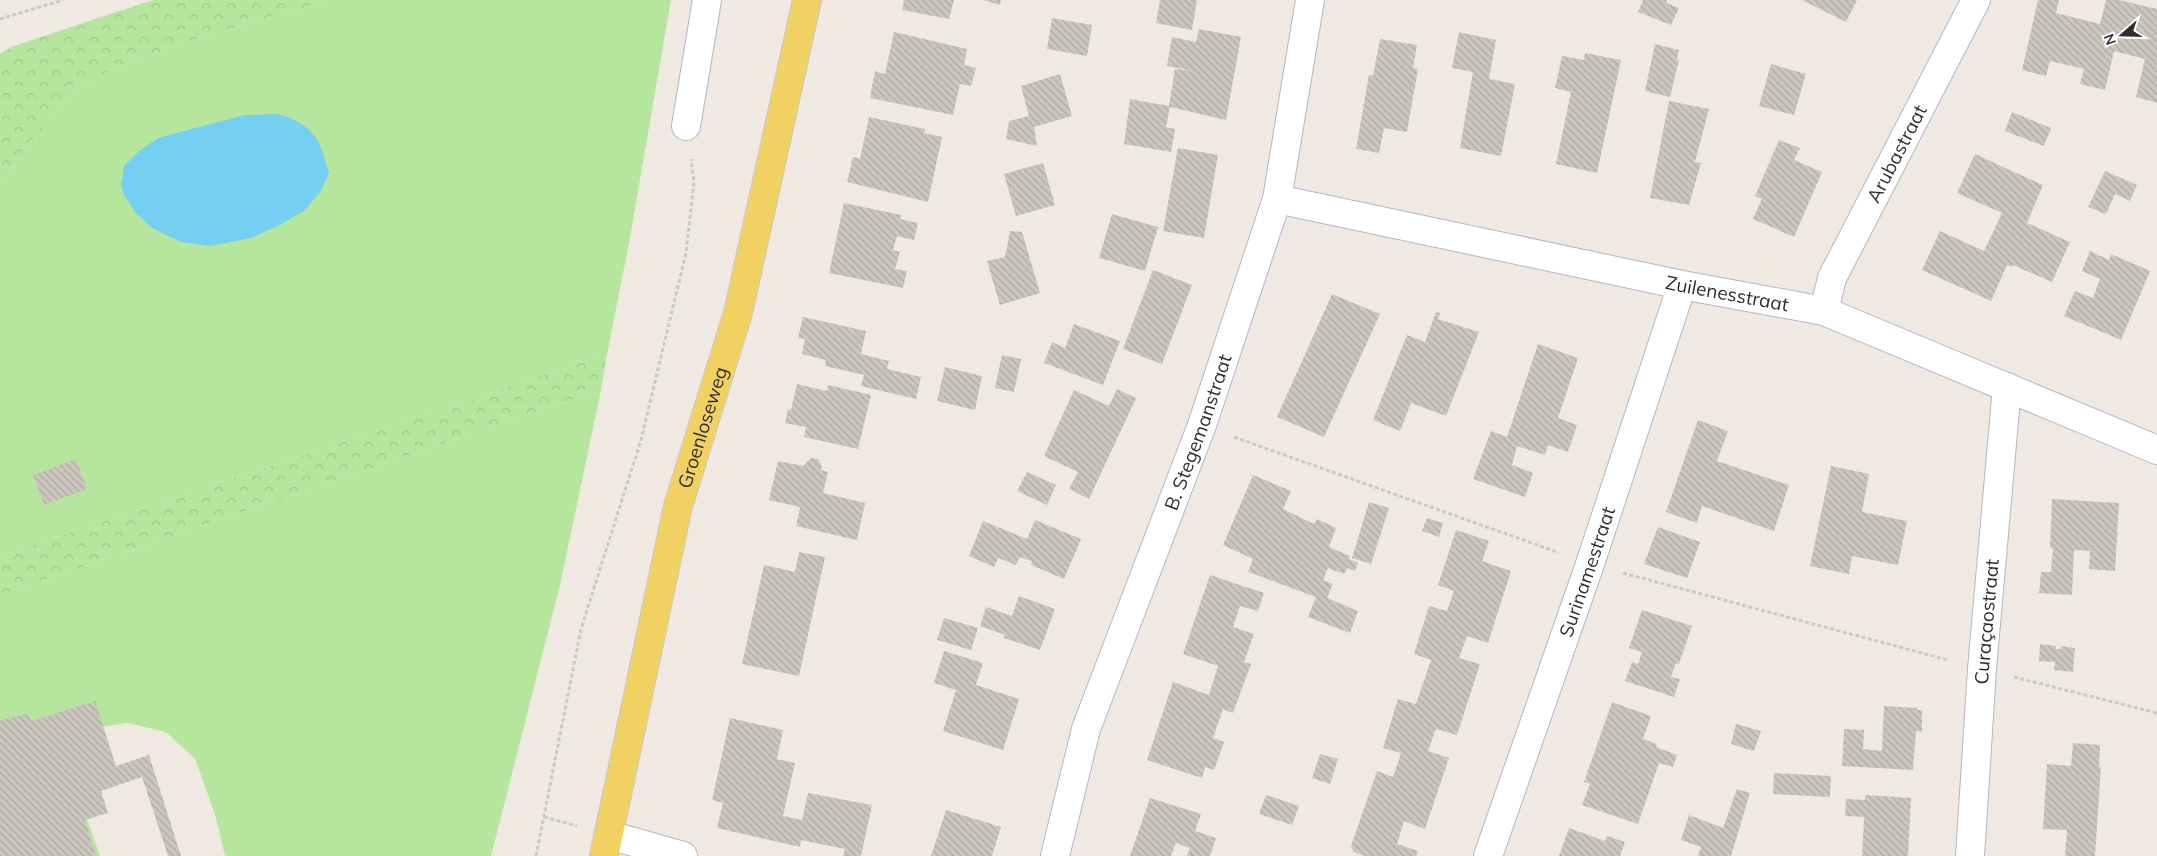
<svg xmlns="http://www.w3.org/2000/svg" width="2157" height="856" viewBox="0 0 2157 856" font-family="Mulish,sans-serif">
<defs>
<pattern id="forest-crowns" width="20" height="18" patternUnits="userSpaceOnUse" patternTransform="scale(1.25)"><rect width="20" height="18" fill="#b6e59e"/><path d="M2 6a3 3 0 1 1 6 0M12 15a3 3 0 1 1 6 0" fill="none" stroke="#9dc588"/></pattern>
<pattern id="building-back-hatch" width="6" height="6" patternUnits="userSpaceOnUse" patternTransform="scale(1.25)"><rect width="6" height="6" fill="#cbc7bf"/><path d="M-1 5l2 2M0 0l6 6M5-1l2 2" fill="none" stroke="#afaba4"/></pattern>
</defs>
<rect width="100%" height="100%" fill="#efe9e1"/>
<path fill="#b6e59e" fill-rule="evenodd" d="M331,0H671L629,243L607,354L0,556V190C22,151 53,109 90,82C107,70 137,61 156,53C214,33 272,17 331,0ZM244,115L304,211L280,225L251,238L200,128Z
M601,390L560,585L491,856H225L215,814L195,759L166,732L128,723L100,727L75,785L100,856H0V595Z"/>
<path fill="url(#forest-crowns)" d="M153,0H331C272,17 214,33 156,53C137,61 107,70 90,82C53,109 22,151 0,190V54L11,47Z
M607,354L601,390L0,595V556Z"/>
<path fill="#75cff0" d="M278,114C314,125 319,138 329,173L321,191L304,211L280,225L251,238L210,246L181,242L152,228L135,212L124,195L121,187L124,166L138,152L158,138L244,115Z"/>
<path fill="url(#building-back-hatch)" d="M904,0H954L949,19L902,10Z
M983,0H1001L1000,5Z
M1160,0H1197L1192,30L1156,23Z
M1643,0H1667L1666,3L1679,8L1671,25L1638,12Z
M1802,0H1857L1846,22Z
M2038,0H2059L2056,13L2100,24L2106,0H2119L2157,9V103L2136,97L2145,59L2114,51L2105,90L2080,84L2084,69L2050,61L2046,76L2022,70Z
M1052,18L1092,25L1087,56L1047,49Z
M1199,29L1241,37L1226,120L1170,107L1166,127L1175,129L1171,152L1124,144L1130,99L1169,106L1175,69L1195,71L1167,66L1172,37L1196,42Z
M894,32L967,49L964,65L976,68L971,86L960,84L953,115L870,98L875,71L885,74Z
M1459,32L1496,40L1489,79L1515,84L1501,156L1460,148L1473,72L1452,68Z
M1380,39L1417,45L1413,68L1418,69L1407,132L1384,128L1379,153L1356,149L1369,75L1373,76Z
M1655,44L1679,50L1677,59L1679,60L1670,97L1645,91Z
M1585,53L1621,60L1597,173L1556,164L1571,92L1555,88L1562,56L1584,60Z
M1771,64L1806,74L1794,115L1759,106Z
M1060,74L1072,116L1034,127L1037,146L1006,139L1009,121L1029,116L1021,86Z
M1669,101L1709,109L1695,162L1701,163L1689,205L1650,198Z
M2012,112L2051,128L2044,146L2005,131Z
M869,117L925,129L924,133L942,137L928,202L847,182L853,157L860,159Z
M1779,140L1800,148L1794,160L1822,172L1794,237L1753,219L1762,199L1755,196Z
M1178,148L1218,155L1204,238L1163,231Z
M1975,154L2043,185L2027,223L2070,242L2052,282L2013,265L2012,267L2007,265L1991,301L1922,270L1940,231L1984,251L2002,213L1957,193Z
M1043,163L1055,205L1016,216L1004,174Z
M2105,171L2137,185L2130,201L2115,194L2106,214L2088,207Z
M844,203L901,215L900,219L918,223L914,240L897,236L893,250L900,252L895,269L907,271L903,288L829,273Z
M1112,214L1158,227L1145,271L1099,258Z
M1010,231L1022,232L1040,293L1000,305L987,261L1005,257Z
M2090,251L2109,260L2111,254L2150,271L2121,340L2064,316L2075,291L2093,298L2100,279L2082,271Z
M1153,270L1192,285L1162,364L1123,349Z
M1332,294L1380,314L1324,437L1277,417Z
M1436,312L1440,313L1438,319L1479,332L1446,416L1411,403L1400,431L1373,420L1407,335L1425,342Z
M803,317L866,331L861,354L889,361L887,369L921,377L916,399L861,386L864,375L825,366L826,360L802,354L805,339L798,338Z
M1074,324L1120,341L1103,385L1044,363L1052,342L1065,348Z
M1538,344L1578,358L1558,418L1577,425L1568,452L1548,445L1545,455L1517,446L1512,465L1533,473L1525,497L1473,479L1491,431L1507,437Z
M1002,355L1021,359L1014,392L995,388Z
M945,367L982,376L975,410L937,401Z
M797,384L827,391L828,385L871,395L858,449L804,437L806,427L785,423L788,409L791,410Z
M1117,389L1136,398L1089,499L1069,489L1078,472L1044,456L1074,390L1109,406Z
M1698,420L1728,431L1717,461L1789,485L1774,531L1702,506L1697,523L1666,512Z
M811,458L818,459L822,466L821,470L828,472L823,493L865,503L857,540L796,526L800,507L769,500L778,461L803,466Z
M76,459L87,489L44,505L33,475Z
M1831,466L1869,474L1862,512L1907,521L1898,565L1852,556L1849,574L1810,566Z
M1027,472L1056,485L1047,505L1017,491Z
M1253,475L1291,491L1283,509L1314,524L1317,519L1336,528L1329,547L1350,556L1349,559L1358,563L1355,571L1347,568L1344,574L1328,568L1323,580L1333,584L1327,598L1358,611L1350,633L1308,617L1316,597L1248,572L1253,559L1223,545Z
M2052,499L2119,503L2115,571L2089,569L2090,551L2074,550L2072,595L2039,593L2041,572H2051L2053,548H2050Z
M1369,502L1389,508L1371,564L1352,558Z
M1427,518L1443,523L1439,537L1422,531Z
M1035,520L1081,539L1064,579L1031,565L1032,561L1020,557L1016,565L998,558L994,567L969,556L983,521L1027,539Z
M1658,527L1700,542L1687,578L1644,564Z
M1456,530L1489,541L1482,561L1511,571L1488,643L1467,636L1459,658L1480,664L1457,735L1436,729L1428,751L1449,758L1425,829L1404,821L1397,844L1418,851L1416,856H1365L1354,852L1351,846L1377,771L1393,777L1401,753L1383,748L1398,699L1416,704L1431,660L1414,654L1429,606L1447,611L1454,591L1438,585Z
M799,552L825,557L799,676L742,664L764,565L795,572Z
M1210,575L1264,593L1258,611L1240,606L1233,627L1254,634L1244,662L1251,664L1233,713L1223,709L1213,738L1224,742L1214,770L1205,767L1202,778L1147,760L1173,682L1209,695L1218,666L1183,654Z
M1019,596L1055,609L1040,650L1004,638L1005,635L980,626L986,607L1012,616Z
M1642,610L1692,626L1679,664L1676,663L1671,677L1680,679L1674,697L1625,681L1632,662L1638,664L1642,652L1629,648Z
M944,618L978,628L971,650L937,640Z
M2040,644L2056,646V649H2061V646L2075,648L2073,672L2054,670L2055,662L2039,661Z
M944,651L983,663L976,685L1019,699L1003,750L943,731L956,690L934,683Z
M95,701L116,766L149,755L181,856H168L142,777L101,791L108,813L85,820L96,856H0V721L28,713L31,721Z
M1612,702L1651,716L1643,739L1657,744L1656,747L1677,755L1673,767L1659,763L1638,824L1582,805L1590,784L1584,782Z
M1884,706L1917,708V710H1922V732L1916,731L1913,770L1842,766L1844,729L1864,730L1863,749L1882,751Z
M730,718L783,730L777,759L795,763L783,816L802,820L808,793L872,805L861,856H843L845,849L801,840L800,847L717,828L723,803L712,800Z
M1736,724L1761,731L1754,751L1731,744Z
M2073,743L2100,745L2099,767H2101L2095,856H2065L2067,830L2043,829L2047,764L2071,766Z
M1320,754L1338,759L1330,784L1312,778Z
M1774,773L1831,776L1830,797L1773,794Z
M1737,789L1750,793L1731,856H1698L1701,847L1681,840L1689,815L1723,828Z
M1266,795L1299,806L1292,825L1259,814Z
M1865,795L1911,798L1908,856H1862L1864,817L1845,816L1846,799L1865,800Z
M1150,798L1201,814L1195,831L1216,838L1210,856H1187L1190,848L1176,843L1171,856H1130Z
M946,810L1001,827L992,856H931Z
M1569,828L1605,841L1607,836L1625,842L1620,856H1559Z"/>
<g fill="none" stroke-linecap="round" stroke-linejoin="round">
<defs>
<g id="minor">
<path d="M686,126L707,0"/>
<path id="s1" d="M1277,199L1682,285L1824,311L2157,450"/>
<path id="s2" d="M1824,311L1832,278L1976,0"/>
<path d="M609,835L683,856"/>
<path id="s3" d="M1055,856L1086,729L1202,425L1277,199L1310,0"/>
<path id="s4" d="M1488,856L1590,564L1682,285"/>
<path id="s5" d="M1970,856L1982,669L2007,387"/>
</g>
<g id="major">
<path id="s6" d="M604,856L678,506L738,313L807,0"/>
</g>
</defs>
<use href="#minor" stroke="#b4b7c1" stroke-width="30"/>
<use href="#major" stroke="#c9c9c9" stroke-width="30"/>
<path stroke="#c9c9c9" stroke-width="3" stroke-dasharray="4 2.5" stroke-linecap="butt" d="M0,19L63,0
M1234,437L1557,552
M1623,573L1948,660
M2014,677L2157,713
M544,817L577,826
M536,856L581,629L641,440L686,253L694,182L691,159"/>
<use href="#minor" stroke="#fff" stroke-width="28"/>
<use href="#major" stroke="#f2d163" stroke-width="28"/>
</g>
<g text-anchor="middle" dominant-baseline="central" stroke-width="4" stroke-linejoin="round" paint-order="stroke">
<g font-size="19" fill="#2e2e2e" stroke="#fff">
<text stroke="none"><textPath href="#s2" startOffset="174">Arubastraat</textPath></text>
<text stroke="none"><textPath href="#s1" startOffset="460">Zuilenesstraat</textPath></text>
<text stroke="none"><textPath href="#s6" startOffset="440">Groenloseweg</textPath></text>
<text stroke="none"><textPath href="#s3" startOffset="448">B. Stegemanstraat</textPath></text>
<text stroke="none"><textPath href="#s4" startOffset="301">Surinamestraat</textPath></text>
<text stroke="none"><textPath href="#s5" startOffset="235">Curaçaostraat</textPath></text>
</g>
</g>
<g transform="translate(2122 35) rotate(250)" stroke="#ffffff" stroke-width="4" paint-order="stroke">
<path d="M0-4L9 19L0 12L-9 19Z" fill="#2e2e2e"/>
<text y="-8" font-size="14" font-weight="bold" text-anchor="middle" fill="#2e2e2e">N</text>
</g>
</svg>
